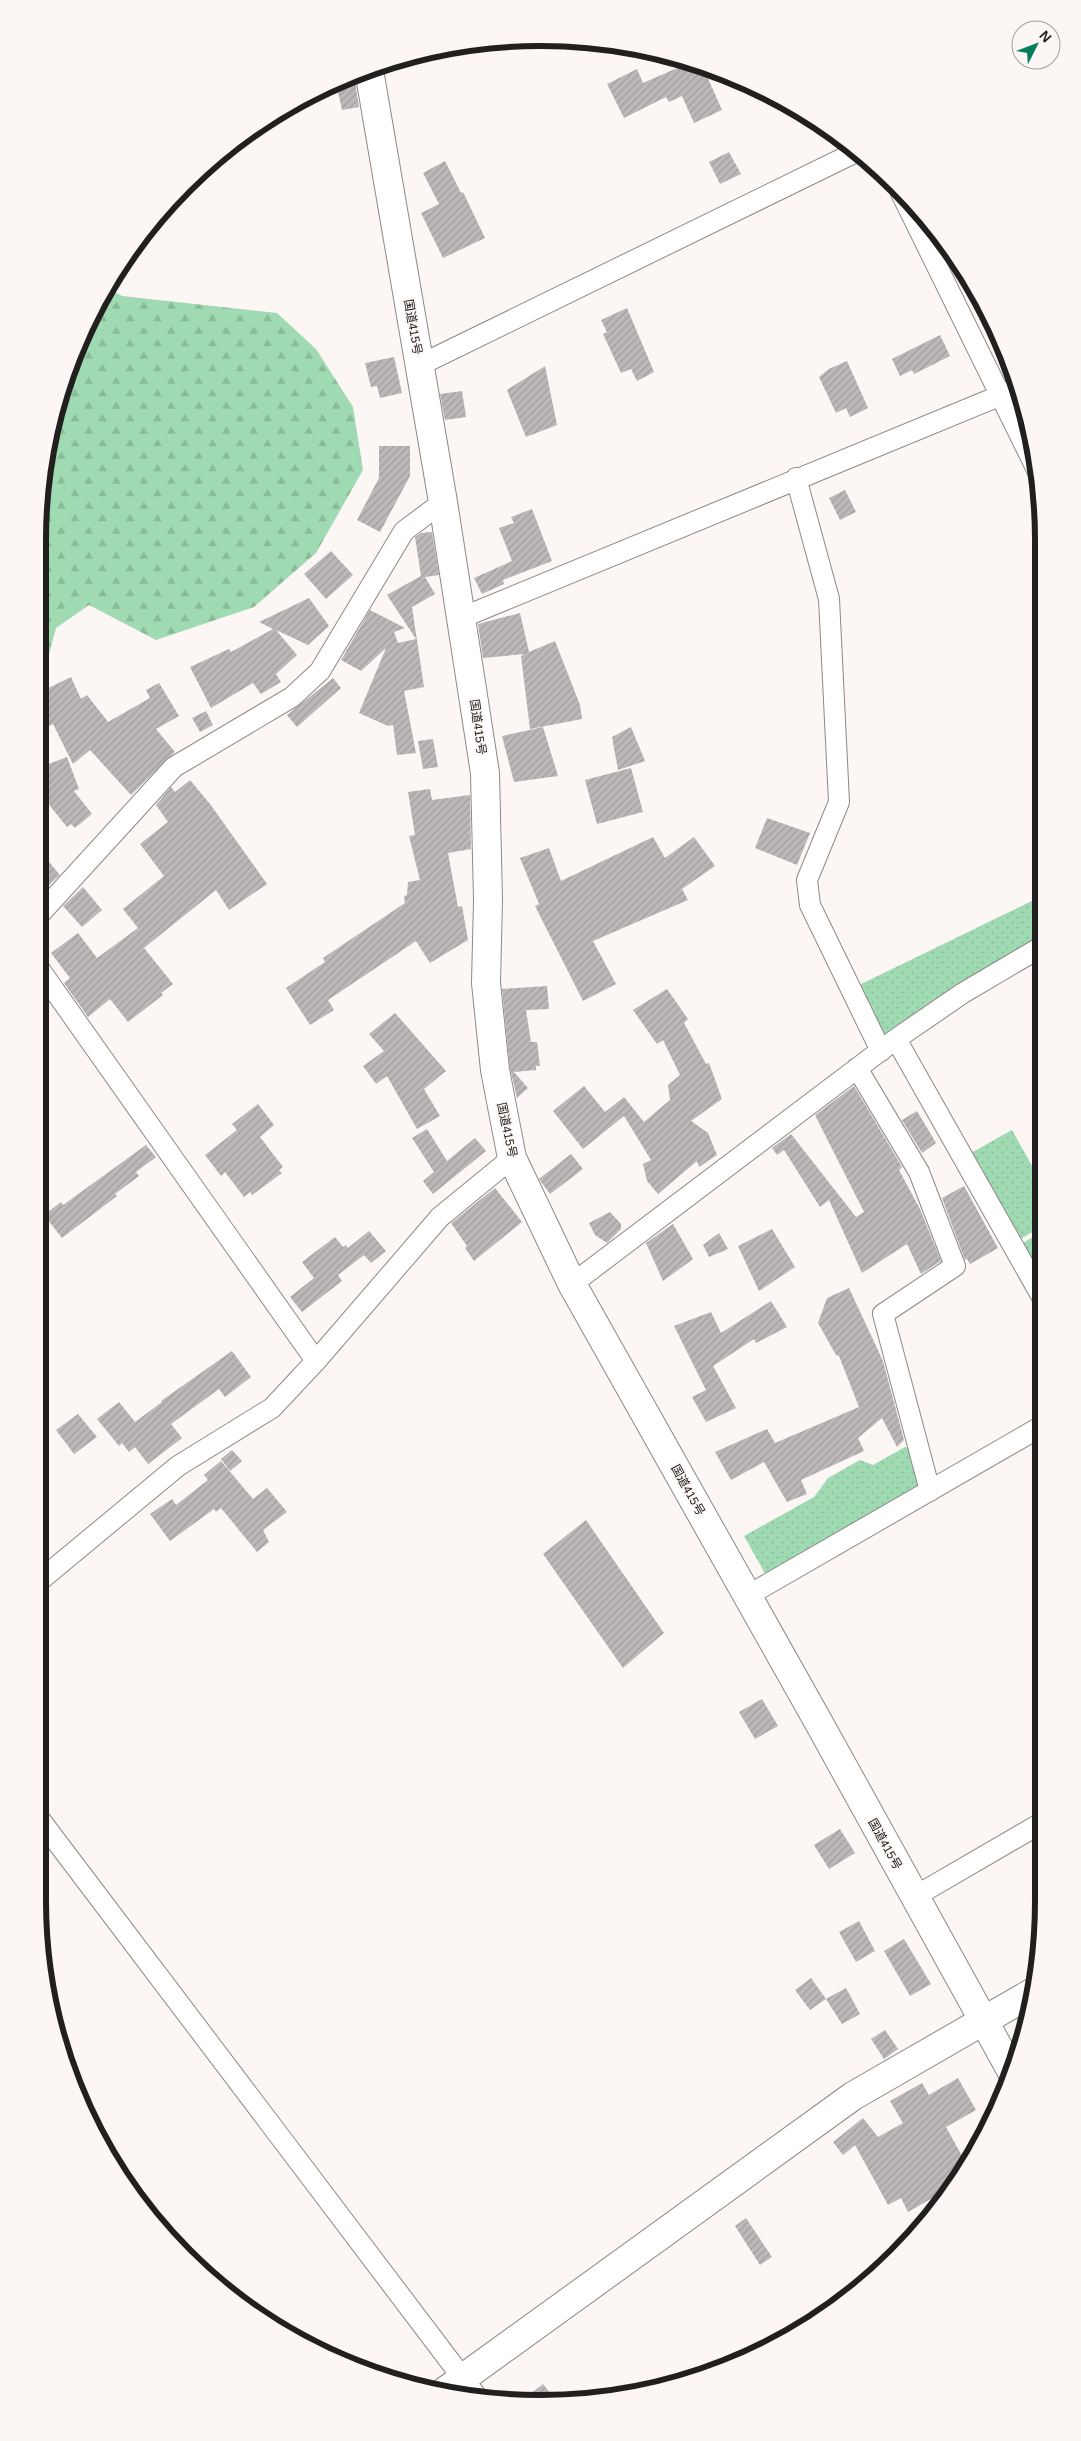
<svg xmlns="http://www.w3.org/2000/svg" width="1081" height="2441" viewBox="0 0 1081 2441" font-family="Arial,'Noto Sans JP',sans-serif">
<defs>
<pattern id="grass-dots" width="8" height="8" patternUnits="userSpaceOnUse" patternTransform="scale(1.25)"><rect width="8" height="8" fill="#a0dab2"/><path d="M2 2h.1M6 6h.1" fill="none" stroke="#8abb99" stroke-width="1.8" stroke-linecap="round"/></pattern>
<pattern id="forest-firs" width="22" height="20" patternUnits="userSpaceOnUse" patternTransform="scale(1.25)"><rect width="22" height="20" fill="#a0dab2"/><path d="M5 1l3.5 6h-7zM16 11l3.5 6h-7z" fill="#8abb99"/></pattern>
<pattern id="building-hatch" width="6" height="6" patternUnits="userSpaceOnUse" patternTransform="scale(1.25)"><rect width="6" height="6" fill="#bcb7b9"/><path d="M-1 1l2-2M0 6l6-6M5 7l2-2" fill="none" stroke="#a19d9f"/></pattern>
</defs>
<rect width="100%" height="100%" fill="#fcf6f4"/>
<path fill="url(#grass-dots)" d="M1040,897L1041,937L973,976L885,1040L855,987Z
M1012,1130L1041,1182V1227L1017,1241L969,1154Z
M1041,1232L1042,1287L1018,1246Z
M905,1447L915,1450L926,1488L768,1579L744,1536L814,1497L828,1478L860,1460L873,1465Z"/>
<path fill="url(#forest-firs)" d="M106,287L122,296L277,313L316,349L353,407L363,470L316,553L254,607L156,640L89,605L56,628L44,673L38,675V540L47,443L64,379Z"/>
<path fill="url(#building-hatch)" d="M691,62L715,71L706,74L722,110L694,123L682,96L669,102L666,97L624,118L607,84L637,69L643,83Z
M354,76L359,107L342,110L336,83Z
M729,152L741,174L720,184L709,162Z
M445,161L461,193L463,192L485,238L443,258L421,213L439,204L423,173Z
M627,308L654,372L637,381L631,369L621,373L603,334L607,332L601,320Z
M940,335L950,356L914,374L912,370L900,376L892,359Z
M394,357L402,393L380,398L377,386L371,387L365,363Z
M847,361L868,408L850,417L846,408L836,413L819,377L829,369Z
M545,366L557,425L526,437L507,390Z
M462,391L466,417L445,420L440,394Z
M379,446H410V476L380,532L357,520L379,478Z
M845,490L856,512L840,520L829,498Z
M532,509L552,561L503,580L504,584L482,594L474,578L512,561L499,528L514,523L511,517Z
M432,532L439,575L425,577L435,594L412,607L424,687L404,691L416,753L397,755L393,725L388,726L359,713L386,648L361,671L341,660L370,610L405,628L394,632L398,643L416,639L387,595L421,576L415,537L421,533Z
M331,551L353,575L326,599L304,574Z
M309,598L329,626L308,645L276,630L297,655L276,674L281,682L261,694L253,683L211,708L190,667L229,649L231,652L273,629L259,622Z
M520,613L529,652L555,641L580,705L582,719L530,729L521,656L525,654L483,658L478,624Z
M71,677L81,699L87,695L108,722L150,698L146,690L159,683L179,716L156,729L175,752L131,795L90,750L73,764L53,724L38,731V693Z
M333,678L341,688L297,727L287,715Z
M206,711L213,725L200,732L192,718Z
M543,727L558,776L514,782L502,736Z
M631,727L645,761L618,770L612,737Z
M433,739L438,767L423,769L418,741Z
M67,757L79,789L74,791L92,814L75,828L71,824L67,827L50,806L38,772V768Z
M631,768L643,812L597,824L585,780Z
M190,780L210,804L267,884L229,910L216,890L144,948L173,984L161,993L163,995L128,1022L110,999L88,1017L64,983L70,978L51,953L78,933L97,958L138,928L123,909L164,876L140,844L168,822L156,805L171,787L175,792Z
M430,789L432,800L470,795L471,849L448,853L458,907L462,906L468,940L430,963L416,941L328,1000L334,1010L310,1025L286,988L325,962L323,958L405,903L404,896L407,895L408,882L420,880L409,836L415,835L408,792Z
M767,818L810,833L797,865L755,848Z
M653,837L665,858L694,837L715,866L682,889L688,900L593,941L616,984L583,1001L535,906L539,904L520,858L549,848L561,881Z
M38,849L60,875L38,895Z
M83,887L102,910L82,927L63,906Z
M547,986L549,1009L526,1010L531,1042H537L540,1066H536V1070L514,1072L528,1088L517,1098L510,1068L502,989Z
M667,989L688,1019L684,1023L706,1064L709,1063L722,1099L691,1121L708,1133L717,1155L699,1167L697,1161L658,1194L647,1181L643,1164L651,1160L624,1116L583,1149L553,1111L584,1086L605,1112L624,1097L644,1122L670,1100L668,1085L680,1075L663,1040L657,1044L633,1010Z
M395,1013L446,1071L424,1089L440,1116L417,1129L387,1076L376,1084L363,1066L384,1051L369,1034Z
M854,1086L902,1167L899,1170L920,1209L941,1261L921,1274L907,1244L862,1273L829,1200L820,1207L784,1150L777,1155L772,1148L791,1134L856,1217L864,1212L815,1115Z
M258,1104L274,1125L260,1137L283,1167L279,1170L282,1173L252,1195L250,1192L244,1197L225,1172L221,1176L205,1155L237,1130L232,1124Z
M917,1111L936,1143L922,1153L902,1120Z
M427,1129L447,1161L475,1138L486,1151L433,1194L423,1181L434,1172L412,1138Z
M146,1145L156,1157L136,1172L139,1176L115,1194L117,1196L62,1238L44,1215L61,1202L63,1205Z
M571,1154L583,1169L550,1194L539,1179Z
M964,1186L998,1248L970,1264L967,1259L965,1260L942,1198Z
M495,1188L522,1222L474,1261L465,1248L467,1246L451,1223Z
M610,1212L621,1224V1229L607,1243L595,1235L589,1223Z
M673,1224L693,1259L663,1281L646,1243Z
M772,1229L795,1267L759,1291L738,1246Z
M369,1231L386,1251L371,1263L364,1255L338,1275L342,1281L302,1312L290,1297L314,1278L302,1262L335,1237L343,1247L346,1245L348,1248Z
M719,1233L728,1249L709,1257L703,1245Z
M849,1288L883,1361L904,1440L897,1447L882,1418L858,1438L864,1451L801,1480L807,1494L787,1502L764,1462L731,1480L715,1452L767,1429L775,1443L859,1407L839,1356L836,1355L818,1323L827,1298Z
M771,1301L787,1327L756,1343L754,1339L713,1366L736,1408L706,1422L692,1397L706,1390L674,1326L711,1312L721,1333Z
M232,1351L251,1377L225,1397L219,1389L171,1424L182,1438L148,1464L135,1447L129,1452L122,1443L119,1446L97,1419L119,1402L135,1422L162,1402L161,1401Z
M78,1414L97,1437L74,1454L56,1430Z
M232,1450L242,1461L230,1471L221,1459Z
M221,1461L253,1499L267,1488L287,1512L263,1530L269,1542L257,1552L221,1508L216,1512L214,1509L170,1541L150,1514L172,1499L176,1505L208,1480L204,1475Z
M586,1520L664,1633L623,1668L543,1554Z
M762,1699L778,1726L755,1739L739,1712Z
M840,1829L855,1853L829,1869L814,1845Z
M859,1921L875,1951L856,1962L839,1932Z
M904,1939L931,1984L910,1996L884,1951Z
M811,1978L826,1999L810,2010L795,1990Z
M846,1988L860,2014L842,2024L826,1999Z
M885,2030L898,2049L884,2059L871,2039Z
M958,2078L976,2110L946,2127L967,2165L950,2188L908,2212L901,2198L888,2205L855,2145L843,2155L833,2142L863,2118L878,2137L903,2123L890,2101L922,2083L929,2095Z
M746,2218L772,2257L760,2265L735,2226Z
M543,2384L557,2402H520Z"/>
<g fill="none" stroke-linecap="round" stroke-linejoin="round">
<defs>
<path id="street" d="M901,193L1039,474
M420,365L858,151
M796,478L829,599L839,802L807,880L810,905L881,1051
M461,618L1016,389
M38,916L174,767L292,697L320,671L404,531L443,502
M38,967L316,1361
M896,1039L1042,1297
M857,1068L919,1172L955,1266L883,1314L930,1491
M572,1284L896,1039L963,993L1041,947
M38,1582L178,1466L272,1408L316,1361L440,1217L512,1158
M747,1596L1042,1426
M38,1817L477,2397
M914,1897L1043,1822"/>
<path id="secondary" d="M441,2394L853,2096L1035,1991"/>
<path id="highway" d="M369,70L443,502L485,773L488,900L486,983L495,1070L512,1158L572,1284L819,1723L1012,2072"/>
</defs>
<use href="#street" stroke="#8e8987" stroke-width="22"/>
<use href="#secondary" stroke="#8e8987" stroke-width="30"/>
<use href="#highway" stroke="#8e8987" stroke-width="30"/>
<use href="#street" stroke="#fff" stroke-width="20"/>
<use href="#secondary" stroke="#fff" stroke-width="28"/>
<use href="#highway" stroke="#fff" stroke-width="28"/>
</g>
<g text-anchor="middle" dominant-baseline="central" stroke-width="4" stroke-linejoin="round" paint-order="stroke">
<g font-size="12" fill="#21201f" stroke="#fcf6f4">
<text transform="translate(413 327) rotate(80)">国道415号</text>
<text transform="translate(478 727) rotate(82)">国道415号</text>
<text transform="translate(507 1130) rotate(78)">国道415号</text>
<text transform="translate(688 1490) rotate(61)">国道415号</text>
<text transform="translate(885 1844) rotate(61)">国道415号</text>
</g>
</g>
<path d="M0 0H1081V2441H0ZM540 46H541A494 494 0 0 1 1035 540V1901A494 494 0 0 1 541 2395H540A494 494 0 0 1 46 1901V540A494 494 0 0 1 540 46Z" fill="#fcf6f4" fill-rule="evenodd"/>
<path fill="none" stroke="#21201f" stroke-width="6" d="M540 46H541A494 494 0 0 1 1035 540V1901A494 494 0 0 1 541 2395H540A494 494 0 0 1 46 1901V540A494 494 0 0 1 540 46Z"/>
<g transform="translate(1036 45) rotate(48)"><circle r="24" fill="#fcf6f4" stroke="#a4a09f"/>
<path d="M0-4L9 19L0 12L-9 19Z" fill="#057e5d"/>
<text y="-8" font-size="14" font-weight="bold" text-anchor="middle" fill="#21201f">N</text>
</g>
</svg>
